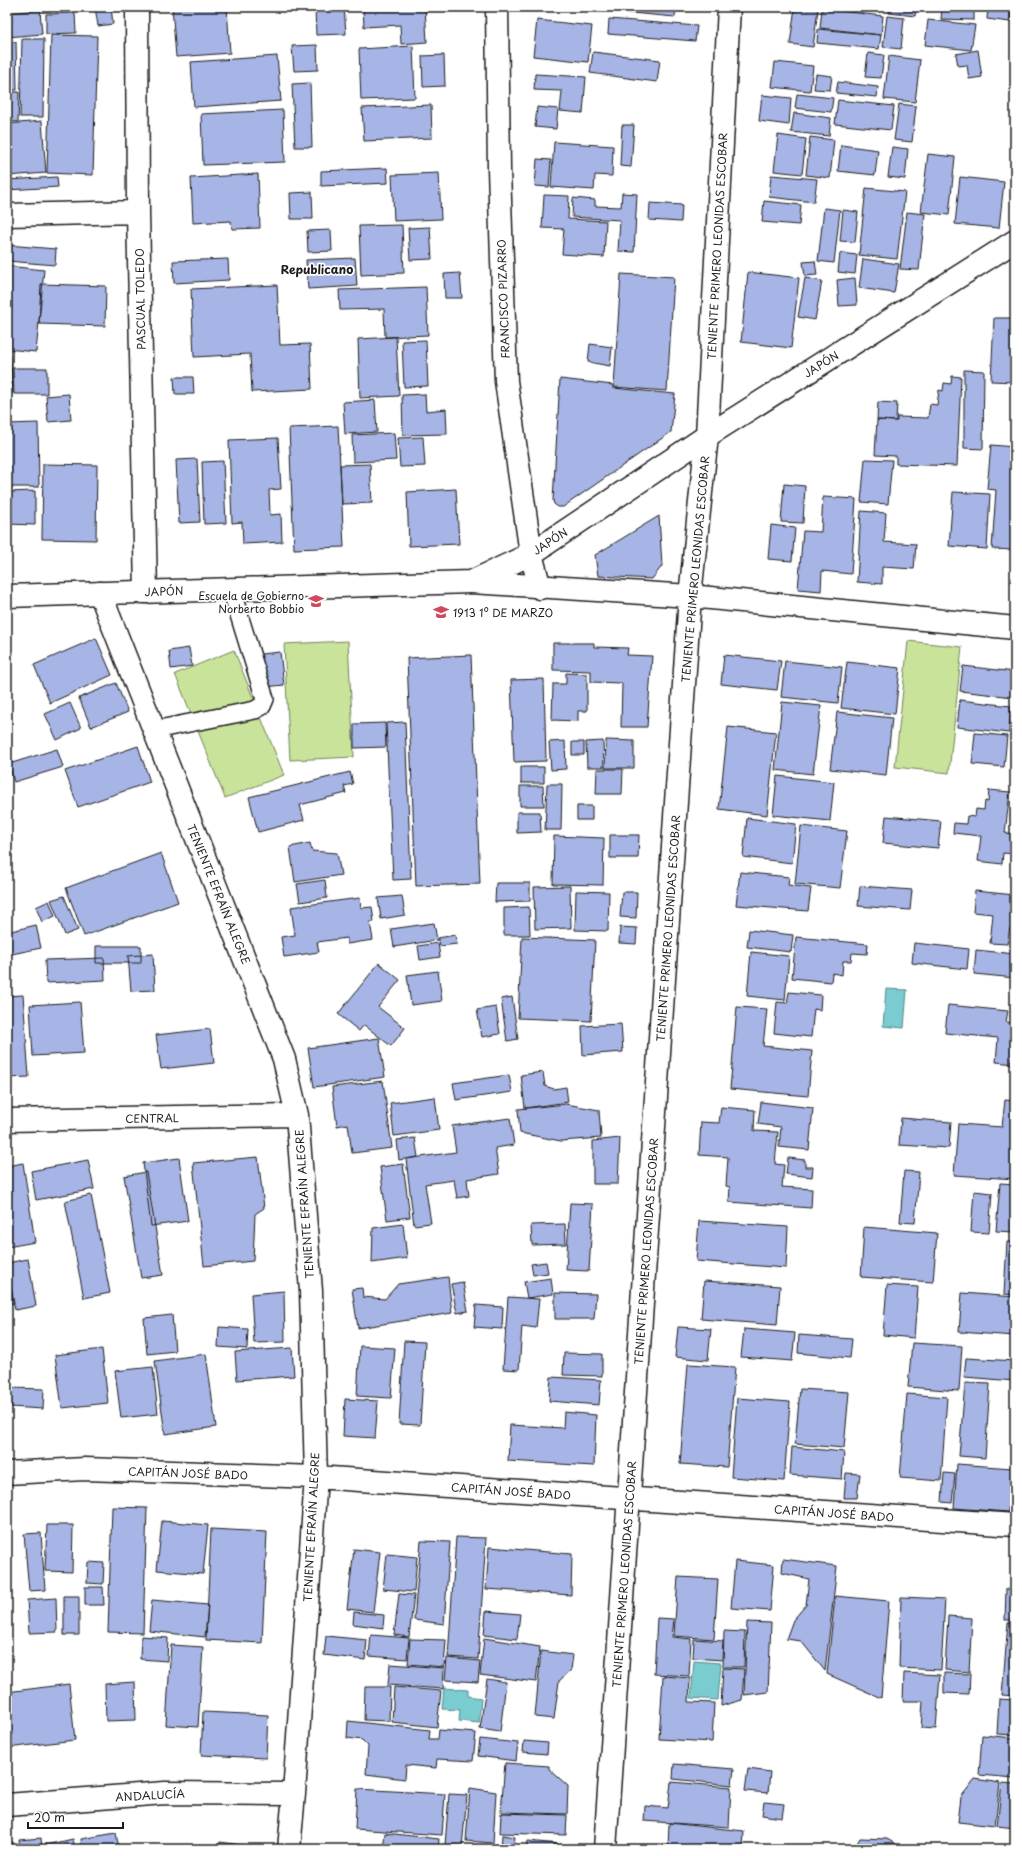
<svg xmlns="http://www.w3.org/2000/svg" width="1022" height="1856" viewBox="0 0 1022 1856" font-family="'Playpen Sans',sans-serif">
<rect width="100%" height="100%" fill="#fff"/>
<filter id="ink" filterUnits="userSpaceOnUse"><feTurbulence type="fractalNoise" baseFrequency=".025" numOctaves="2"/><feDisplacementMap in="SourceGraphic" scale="8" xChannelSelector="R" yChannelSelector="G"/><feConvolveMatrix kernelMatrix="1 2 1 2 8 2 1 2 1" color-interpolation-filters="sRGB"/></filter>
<g filter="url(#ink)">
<path fill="#c9e39a" stroke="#72805b" d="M348,641L354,757L290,760L284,644Z
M908,641L962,647L949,773L895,767Z
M234,650L284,775L225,798L175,674Z"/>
<path fill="#7accd0" stroke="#548688" d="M886,989L907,990L904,1028L883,1026Z
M694,1661L721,1663L718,1700L691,1698Z
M444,1688L468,1690V1696L481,1698L479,1723L459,1721L460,1710L442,1709Z"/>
<path fill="#a6b5e5" stroke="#1c1c1c" d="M95,7H111L113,24L98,26Z
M172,7H227L230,53L176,57Z
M315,7H344L346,34L316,35Z
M363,7H425L427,42L401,44L400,25L364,27Z
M621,7H676L675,17L620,12Z
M795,7L818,9L813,47L790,44Z
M890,7H916L915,16L889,13Z
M931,7H974V20L941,19L942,8Z
M988,7H1011L1010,22L987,19Z
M822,9L883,16L881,35L820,28Z
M40,10L42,34L7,37V13Z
M75,13L76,33L46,34V14Z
M887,16L904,18L901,49L883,47Z
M609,19L697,26L695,41L608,34Z
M537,20L592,26L588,62L533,56Z
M928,20L975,25L971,50L925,45Z
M818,29L881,35L879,49L817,43Z
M51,35L97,36L93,175L47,173Z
M22,39H44L43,117H20Z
M16,42L17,90H7V43Z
M317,45L318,70L294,71L292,46Z
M413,46L415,98L361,100L359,49Z
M978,50L982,77L969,79L967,65L958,66L956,54Z
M593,52L660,60L657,82L590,73Z
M868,53L884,55L881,78L865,77Z
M444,55L445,86L423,87L422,56Z
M277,56L281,101L194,107L191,62Z
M889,56L920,60L915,102L884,99Z
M775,62L813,66L810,91L772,87Z
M535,74L586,77L583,113L560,111L562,91L534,90Z
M816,74L832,76L830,90L814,89Z
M838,82L878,87L877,97L836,93Z
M310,83L312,147H295L292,84Z
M8,92H19L18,122L7,121Z
M797,94L833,98L831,112L795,108Z
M762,95L791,98L789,125L759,121Z
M838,100L894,106L891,130L835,124Z
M899,104L916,106L912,142L894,140Z
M431,105L432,138L364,141L362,108Z
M537,107L558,109L556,129L535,127Z
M283,110L285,162L203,165L201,114Z
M794,113L831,118L829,136L791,132Z
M42,121L46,173L7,176V124Z
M622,125H634L631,167L620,166Z
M778,135L806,139L802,174L774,171Z
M810,137L834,140L830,178L806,175Z
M554,142L613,146L612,176L595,175L594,190L551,187Z
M841,145L878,150L875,175L838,171Z
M892,147L908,149L905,179L888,177Z
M928,154L955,157L949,215L921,212Z
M537,159L551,160L549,187L535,186Z
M387,168L388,183L321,186V171Z
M439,173L441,219L394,221L392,175Z
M258,174L260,228L232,229L231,221L193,223L191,178Z
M771,175L817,179L814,202L769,197Z
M57,177L58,187L7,190V180Z
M960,177L1004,182L999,228L955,224Z
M866,188L905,192L897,259L859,255Z
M312,192L313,219H291L290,193Z
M622,193L637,194L634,252L618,251L620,220L572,217L573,198L595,200V206L621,207Z
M544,195L569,196L568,219L606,221L604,257L562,254L564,229L542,228Z
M764,201L801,205L799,225L762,222Z
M650,203L682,205L681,222L649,220Z
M824,208L840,210L834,263L818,261Z
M843,210L858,212L855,242L840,241Z
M907,212L925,214L919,270L900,269Z
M402,225L404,273L361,275L359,226Z
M430,227L432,259L410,260L408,228Z
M331,230L332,251L308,252L307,231Z
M7,245L56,249L55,265L7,261Z
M840,253L857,255L855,274L838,272Z
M355,258L357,286L308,289L306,260Z
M228,259L229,280L174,283L173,261Z
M863,259L899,264L894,293L859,288Z
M815,261L817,275L805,276L803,262Z
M7,266L44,270L36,352L7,349Z
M748,272L799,278L791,348L741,342Z
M460,273L462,298H445L444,274Z
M621,274L674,277L667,391L614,387Z
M805,278L822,281L815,320L798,317Z
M855,278L857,305L839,306L837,280Z
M41,284L106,286L105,326L39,324Z
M277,285L280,345L310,344L312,389L252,392L250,354L194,357L191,289Z
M426,287L428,335L385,337L384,309L340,310L339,290Z
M994,318H1015V382L991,381Z
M396,337L399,396L360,398L358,339Z
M426,340L428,386L404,387L402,341Z
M590,344L612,347L610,366L588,362Z
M10,349L13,393L7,394V350Z
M13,368H47V394H14Z
M964,370L984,371L983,449L964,448Z
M952,376L961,377L957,466L896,464V456L875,455L877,420L897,421V417L928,418L930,404L937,405L939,390L943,391L944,383L951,384Z
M174,377H193L194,394H175Z
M560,379L613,385V388L675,394L671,432L563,507H558L554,504L553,500Z
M69,394L71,420L48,422L46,396Z
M425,394L426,411L446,409L447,434L403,435L402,395Z
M375,400L377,432L345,434L343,402Z
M878,402L897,403L896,421L877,420Z
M38,423L39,487H7V424Z
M338,426L344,547L294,549L289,428Z
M394,433L396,460L353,462L352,435Z
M423,437L425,466L400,467L398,438Z
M278,438L281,489L269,490L270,515L281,514L282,542L243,544L242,522L232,523L229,440Z
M991,445L1015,447V550L992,549L996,490L987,489Z
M197,459L200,522L179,523L176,460Z
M865,459L892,460L888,504L861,502Z
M223,461L226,523L204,524L202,462Z
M43,464L97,465L96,540L42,539Z
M370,464L372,503L342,504L340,465Z
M784,484L805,486L803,523L781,522Z
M456,489L459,544L409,546L407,492Z
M35,491V525L7,524V492Z
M953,492L990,494L987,549L949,546Z
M823,497L856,499L851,574L822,571L821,591L798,589L803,531L821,532Z
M861,511L886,513L884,542L916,544L914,569L882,567V584L857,582Z
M659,516L662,566L652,579L598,576L595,555Z
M771,525L795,528L792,561L768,559Z
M96,638L112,675L50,703L34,665Z
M553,643H594V647L628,648L627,655L652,656L647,727H621L622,683L591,682V671L553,670Z
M189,648L192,666L171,669L169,651Z
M280,652L284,685L265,687L261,654Z
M471,655L480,884L416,886L407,658Z
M724,655L781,661L777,690L721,684Z
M785,661L842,667L838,703L781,697Z
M847,662L900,668L895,714L841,708Z
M963,666L1015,672L1013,697L960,691Z
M566,673L587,674V711H578V721L552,720L553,684H566Z
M544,679L546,761L514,762L511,680Z
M116,683L128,712L91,727L79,698Z
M960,700L1011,706L1009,733L957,727Z
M782,702L821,706L813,774L775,770Z
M70,703L81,728L57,740L45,714Z
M837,712L892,718L886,775L830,769Z
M405,722L411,879L393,880L386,723Z
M385,723L386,747L354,748V724Z
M728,727L776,732L767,815L719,809Z
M975,733L1007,736L1004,767L972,764Z
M606,740L634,741V768H605Z
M565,741L566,769L551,770L549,742Z
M603,741L604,767H587L586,742Z
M572,742H584V755H572Z
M138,746L150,782L78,807L65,771Z
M57,749L63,767L14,782L9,764Z
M521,767H544V783H521Z
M597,769H623L622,794H596Z
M350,772L353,784L344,786L346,793L300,805L304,820L258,832L249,797Z
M777,776L834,782L830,821L773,815Z
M547,784H562L561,830H545Z
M520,786H543L544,806H520Z
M989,790L1010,792L1005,833L1015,834V854L1003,853L1002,864L978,861L981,836L953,833L954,823L966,824L967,816L975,817L976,809L984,810L985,801L988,802Z
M577,806H592V820H577Z
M517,812H540L541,832L517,833Z
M886,816L941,821L938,848L883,843Z
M747,818L796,824L792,863L743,857Z
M801,826L847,831L840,888L795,884Z
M610,835H639L638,858H610Z
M554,836L604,838L603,885L553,884Z
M310,843L312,851L337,853L341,875L295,882L290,847Z
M161,853L178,902L84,936L66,888Z
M740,872L789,877L788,885L811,888L808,911L736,905Z
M325,880L327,898L300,902L297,884Z
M496,883H530V901L495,902Z
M570,886L571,928L535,929L534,887Z
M860,886L912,890L910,910L858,906Z
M576,891L609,892L608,931L575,930Z
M975,891L1015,895V929L1010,928L1007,944L990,943L993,914L973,912Z
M622,892H637L636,918L620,917Z
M64,896L78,930L65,935L51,900Z
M402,896L405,915L381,919L378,898Z
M360,898L361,908L372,907L374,922H370L373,940L347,944V938L317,942L319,952L284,957L281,937L295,935L291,907Z
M49,901L55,916L42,922L36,907Z
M529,907L530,935H504V908Z
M434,923L437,940L394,947L391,929Z
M36,925L41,948L7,955V932Z
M620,927L637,928L636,944L619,943Z
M749,930L793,935L791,952L747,947Z
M455,935L457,944L440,946L438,938Z
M522,937L595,940L591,1021L518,1018Z
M796,937L868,944L867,954L852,953L851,961H843L842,975L832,973L831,982L792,978Z
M438,943L440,957L420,960L418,946Z
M914,943L969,949L967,969L912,963Z
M96,946H141V963H96Z
M976,950L1015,954V978L974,974Z
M751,952L789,956L785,1000L747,996Z
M153,954L155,990L131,991L128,956Z
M104,958L105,980L46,983L45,960Z
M379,963L400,980L378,1007L405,1028L391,1046L364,1025L359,1031L338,1014Z
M438,971L442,1001L411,1005L407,975Z
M789,992L821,995L820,1010L814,1009L811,1037L774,1033L777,1002L787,1003Z
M23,995L29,1077L7,1078V996Z
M512,997L518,1039L507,1041L501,999Z
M80,1002L84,1053L33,1056L30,1005Z
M948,1005L1008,1011L1006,1022L1015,1023V1064L996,1062L998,1038L945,1033Z
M496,1007L500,1034L482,1037L477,1010Z
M737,1007L767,1009L763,1046L812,1051L808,1096L730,1089Z
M621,1024L623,1052L583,1055L582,1026Z
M210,1029L214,1063L161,1069L156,1035Z
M379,1038L385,1077L314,1087L308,1048Z
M543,1072L545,1086L554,1089L566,1087L568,1102L525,1108L521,1075Z
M509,1075L512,1092L456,1100L453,1083Z
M383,1081L392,1148L352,1153L348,1124L337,1126L332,1087Z
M435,1097L439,1130L394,1136L390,1103Z
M1005,1100L1015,1101V1179L954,1175L958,1124L1002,1127Z
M761,1102L813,1108L809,1150L779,1147L781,1127L758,1124Z
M566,1104L599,1110L601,1138L561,1141L520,1133L518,1109Z
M721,1107L755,1110L754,1131L778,1132L775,1164L784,1165L782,1187L812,1189L811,1208L729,1202L730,1187L726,1186L728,1157L699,1155L701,1122L719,1123Z
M510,1118L514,1145L495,1148L499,1174L467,1179L469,1196L457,1198L454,1180L425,1184L431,1223L414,1225L406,1159L456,1152L452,1126Z
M901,1118L951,1122L949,1148L899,1145Z
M415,1138L418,1157L399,1160L397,1140Z
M620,1138L618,1184H593V1141Z
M258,1157L264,1208L255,1214L253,1261L204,1266L193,1163Z
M179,1158L188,1221L151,1226L143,1163Z
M788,1158L805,1160V1167H813L812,1177L786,1174Z
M88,1160L94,1189L36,1200L31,1171Z
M23,1163L35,1242L7,1247V1166Z
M403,1164L410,1217L387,1220L380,1167Z
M904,1171L919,1172L915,1223L900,1222Z
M146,1172L163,1275L141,1278L124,1176Z
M1000,1183L1015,1184V1232L996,1231Z
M974,1191L992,1193L989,1233L971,1232Z
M91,1195L110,1293L84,1298L65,1201Z
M570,1203L593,1204L589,1271L566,1270Z
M699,1221L788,1227L786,1268L696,1261Z
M403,1224L407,1258L372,1263L373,1228Z
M565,1224L566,1244L532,1245L531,1225Z
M864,1227L937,1233L933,1282L861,1277Z
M1007,1242H1015V1295L1004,1294Z
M28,1259L36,1306L15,1310L7,1263Z
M546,1262L548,1273L533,1275L531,1264Z
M448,1277L452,1313L358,1328L352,1289L362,1288L363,1297L385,1299L398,1284Z
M551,1278L553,1294L527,1298L524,1282Z
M9,1279L14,1303L7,1304V1280Z
M704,1281L780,1286L777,1325L701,1319Z
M463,1282L468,1311L457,1313L451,1284Z
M887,1285L918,1287L914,1338L883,1335Z
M284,1291L285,1342L254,1343L251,1294Z
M555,1293L596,1294L594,1319H555Z
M962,1293L1015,1297V1336L959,1332Z
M508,1297L539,1299L536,1328L522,1326L519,1370L503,1369Z
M476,1305L503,1307L502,1329L474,1327Z
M172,1315L175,1351L147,1354L144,1318Z
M219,1327L248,1329L247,1349L218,1347Z
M678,1327L711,1329L708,1360L675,1357Z
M744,1329L795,1333L792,1361L741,1357Z
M799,1335L852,1339L850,1358L798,1353Z
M404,1341L425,1342L420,1425L399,1424Z
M912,1343L962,1346L959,1391L908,1387Z
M360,1346L395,1348L391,1398L357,1396Z
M292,1348L294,1376L237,1380L235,1352Z
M102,1349L108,1403L62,1408L55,1355Z
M564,1353L602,1354V1376L563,1375Z
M206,1354L216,1427L165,1434L155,1361Z
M966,1358L1015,1361V1381L964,1377Z
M688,1364L735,1367L727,1467L680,1464Z
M153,1367L158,1414L121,1418L115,1371Z
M551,1377L601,1380L599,1405L549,1401Z
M965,1383L990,1384L985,1458L959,1456Z
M11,1388L44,1389L43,1409L10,1407Z
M800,1389L849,1392L844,1448L795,1444Z
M907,1394L947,1397L941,1481L900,1478Z
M737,1398L790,1402L784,1481L731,1477Z
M345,1399L378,1401L375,1438L343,1436Z
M564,1412L596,1415L594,1466L508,1461L510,1425L563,1428Z
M792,1447L844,1452L842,1479L790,1475Z
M957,1464L1012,1468L1008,1512L954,1508Z
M846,1473L860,1474L857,1498H844Z
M944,1473L955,1474L952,1503L942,1502Z
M112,1507L147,1508L143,1633L108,1632Z
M162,1521L208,1525L203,1574L157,1570Z
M47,1525H73L72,1572L45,1571Z
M211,1529L267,1532L262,1643L206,1640Z
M41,1533L45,1590L29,1591L24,1534Z
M456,1537L486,1538L478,1659L448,1657Z
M421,1541L450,1542L444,1624L414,1620Z
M489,1547L572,1554L571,1595L486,1589Z
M354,1549L380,1552L373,1612L347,1609Z
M387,1554L417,1557L414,1592L383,1589Z
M783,1559L837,1566L825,1671L801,1641L786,1639L793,1620L806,1605L809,1579L782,1573Z
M735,1561L774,1565L770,1611L731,1608Z
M88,1562L104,1563L103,1584L87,1583Z
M678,1577L718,1579L714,1639L674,1636Z
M85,1587H103L104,1605H85Z
M1006,1589H1015V1620H1005Z
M399,1594L414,1595L409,1637L394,1635Z
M7,1595L9,1615L7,1616Z
M64,1596H79V1635H64Z
M835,1596L889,1601L881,1698L827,1674Z
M901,1597L945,1599L941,1670L899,1668Z
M56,1598L57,1632L29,1633L27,1600Z
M152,1600L208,1605L205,1637L149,1631Z
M486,1611L520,1614L517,1639L484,1635Z
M354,1612L384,1615L383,1628L353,1624Z
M948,1616L972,1618L969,1672L945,1670Z
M657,1618L674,1619L672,1637L691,1639L689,1676L654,1674Z
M747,1622L771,1623L768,1692L744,1695Z
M1008,1623H1015V1696L1002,1695Z
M724,1631L745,1632L744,1667H723Z
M371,1635L409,1638L407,1659L369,1656Z
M141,1636L168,1638L167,1661L140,1659Z
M326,1636L367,1640L365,1660L324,1655Z
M484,1638L540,1647L536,1682L480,1675Z
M410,1639L446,1640L444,1667L408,1664Z
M694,1639L723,1641L722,1660L693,1658Z
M171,1645L203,1647L198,1727L166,1725Z
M541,1651L573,1655L571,1670L559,1681L554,1719L535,1717Z
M447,1658L480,1661L478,1682L445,1680Z
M390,1664L444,1668L443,1689L388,1685Z
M723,1668L744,1669L742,1700L721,1706Z
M904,1673L940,1675L936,1729L921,1728L923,1701H903Z
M944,1673L970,1674L969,1694L944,1693Z
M663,1676L690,1678L689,1702L714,1703L712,1742L659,1739Z
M487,1679L506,1682L500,1732L480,1729Z
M135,1682L136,1720L106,1721L105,1684Z
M69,1684L75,1740L7,1748V1692Z
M365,1687H390L389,1721L364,1720Z
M394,1687L441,1691L437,1727L392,1722Z
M999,1699L1015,1700V1735L997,1734Z
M203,1712L268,1715L266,1758L201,1755Z
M348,1721L430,1730L429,1739H438L439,1730L476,1733L473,1761L437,1759L436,1768L406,1765L405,1779L366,1774L368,1746L362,1740L347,1738Z
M982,1735L1015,1738V1778L979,1775Z
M480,1739L518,1743L516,1761L478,1756Z
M524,1741L548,1743L547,1754L523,1752Z
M505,1763L549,1766V1769L568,1786L567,1814L501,1812Z
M674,1764L734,1769L732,1785L673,1779Z
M748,1769L770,1772L768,1793L745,1791Z
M975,1779L1000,1783L995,1826L958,1822L961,1797Z
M671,1782L731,1787L729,1827L644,1821L645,1806L668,1808Z
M1002,1783L1015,1784V1828L997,1826Z
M470,1788L496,1792L493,1843L466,1841Z
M357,1789L445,1794L442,1835L355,1829Z
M449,1794L467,1795L462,1847L445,1845Z
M764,1802L784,1804L782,1818L762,1815Z
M501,1813L567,1815L566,1835L500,1833Z
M669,1823L744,1831L743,1849H676L668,1847Z
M116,1833L119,1849H82L81,1839Z
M385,1833L439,1839L438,1849H383Z
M502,1835L515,1837L513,1849H501Z
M41,1838L42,1849H20L19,1840Z
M860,1838L887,1839L904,1849H854Z
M73,1839L75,1849H46L45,1845Z
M528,1841L558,1844L557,1849H527Z
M7,1842H13L14,1849H7Z
M220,1842L255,1847L254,1849H219Z
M440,1846L469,1849H440Z
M947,1847L977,1849H944Z"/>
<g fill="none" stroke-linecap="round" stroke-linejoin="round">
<defs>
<path id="service" d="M154,730L255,710L262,706L265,699L231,589"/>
<path id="minor" d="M137,7L138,212L146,592
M7,215L138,212
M471,582L690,596L1015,628
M100,593L284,1059L297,1115L311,1291L316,1477L294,1794L289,1849
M7,1120L297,1115
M7,1473L85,1469L316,1477L1015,1525
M7,1805L165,1793L294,1794
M605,1849L690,596L707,436L729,7"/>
<path id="tertiary" d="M497,7L499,169L506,381L531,554L540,588
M7,596L471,582L531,554L707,436L1015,241"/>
</defs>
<use href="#service" stroke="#1c1c1c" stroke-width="20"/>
<use href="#minor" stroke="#1c1c1c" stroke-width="25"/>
<use href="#tertiary" stroke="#1c1c1c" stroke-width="25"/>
<use href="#service" stroke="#fff" stroke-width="17"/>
<use href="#minor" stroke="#fff" stroke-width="22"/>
<use href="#tertiary" stroke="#fff" stroke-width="22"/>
</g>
</g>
<defs>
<symbol id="school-bare" viewBox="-9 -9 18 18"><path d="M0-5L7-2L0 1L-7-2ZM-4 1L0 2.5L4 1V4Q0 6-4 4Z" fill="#d1495b" stroke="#fff" stroke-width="2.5" paint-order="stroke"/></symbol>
</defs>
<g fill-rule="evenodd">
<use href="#school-bare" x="305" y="590" width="22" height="22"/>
<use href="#school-bare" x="430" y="601" width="22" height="22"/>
</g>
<g text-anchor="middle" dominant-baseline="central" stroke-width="3.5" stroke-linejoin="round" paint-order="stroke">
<g font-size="11" fill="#1c1c1c" stroke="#fff">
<text transform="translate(717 246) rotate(-87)">TENIENTE PRIMERO LEONIDAS ESCOBAR</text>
<text transform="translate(140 299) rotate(-91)">PASCUAL TOLEDO</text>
<text transform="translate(503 299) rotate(-92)">FRANCISCO PIZARRO</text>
<text transform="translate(821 364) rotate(-32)">JAPÓN</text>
<text transform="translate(550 541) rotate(-33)">JAPÓN</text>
<text transform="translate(695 569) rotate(-85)">TENIENTE PRIMERO LEONIDAS ESCOBAR</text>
<text transform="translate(164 591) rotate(-2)">JAPÓN</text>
<text transform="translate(219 894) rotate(68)">TENIENTE EFRAÍN ALEGRE</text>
<text transform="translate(668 928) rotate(-86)">TENIENTE PRIMERO LEONIDAS ESCOBAR</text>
<text transform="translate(152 1118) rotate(-1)">CENTRAL</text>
<text transform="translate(304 1204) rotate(-94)">TENIENTE EFRAÍN ALEGRE</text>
<text transform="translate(646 1251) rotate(-86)">TENIENTE PRIMERO LEONIDAS ESCOBAR</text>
<text transform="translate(188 1473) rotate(2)">CAPITÁN JOSÉ BADO</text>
<text transform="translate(511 1491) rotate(4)">CAPITÁN JOSÉ BADO</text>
<text transform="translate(834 1513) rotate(4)">CAPITÁN JOSÉ BADO</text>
<text transform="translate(311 1527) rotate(-87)">TENIENTE EFRAÍN ALEGRE</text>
<text transform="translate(624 1574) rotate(-86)">TENIENTE PRIMERO LEONIDAS ESCOBAR</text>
<text transform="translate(150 1795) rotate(-3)">ANDALUCÍA</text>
</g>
<g font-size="11" fill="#1c1c1c" stroke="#fff" text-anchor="end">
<text x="304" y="595">Escuela de Gobierno<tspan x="304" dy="13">Norberto Bobbio</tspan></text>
<text x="453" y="612" text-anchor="start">1913 1º DE MARZO</text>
</g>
<g font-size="12" font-weight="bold" fill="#1c1c1c" stroke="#fff">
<text x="317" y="269">Republicano</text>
</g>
</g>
<rect width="1022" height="1856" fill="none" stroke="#fff" stroke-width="24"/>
<rect x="12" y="12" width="998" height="1832" fill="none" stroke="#1c1c1c" stroke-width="1.5" filter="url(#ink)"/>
<path d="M28 1822v6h95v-6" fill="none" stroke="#1c1c1c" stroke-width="2"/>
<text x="34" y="1822" font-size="12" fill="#1c1c1c" stroke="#ffffff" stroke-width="3" paint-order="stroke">20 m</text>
</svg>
